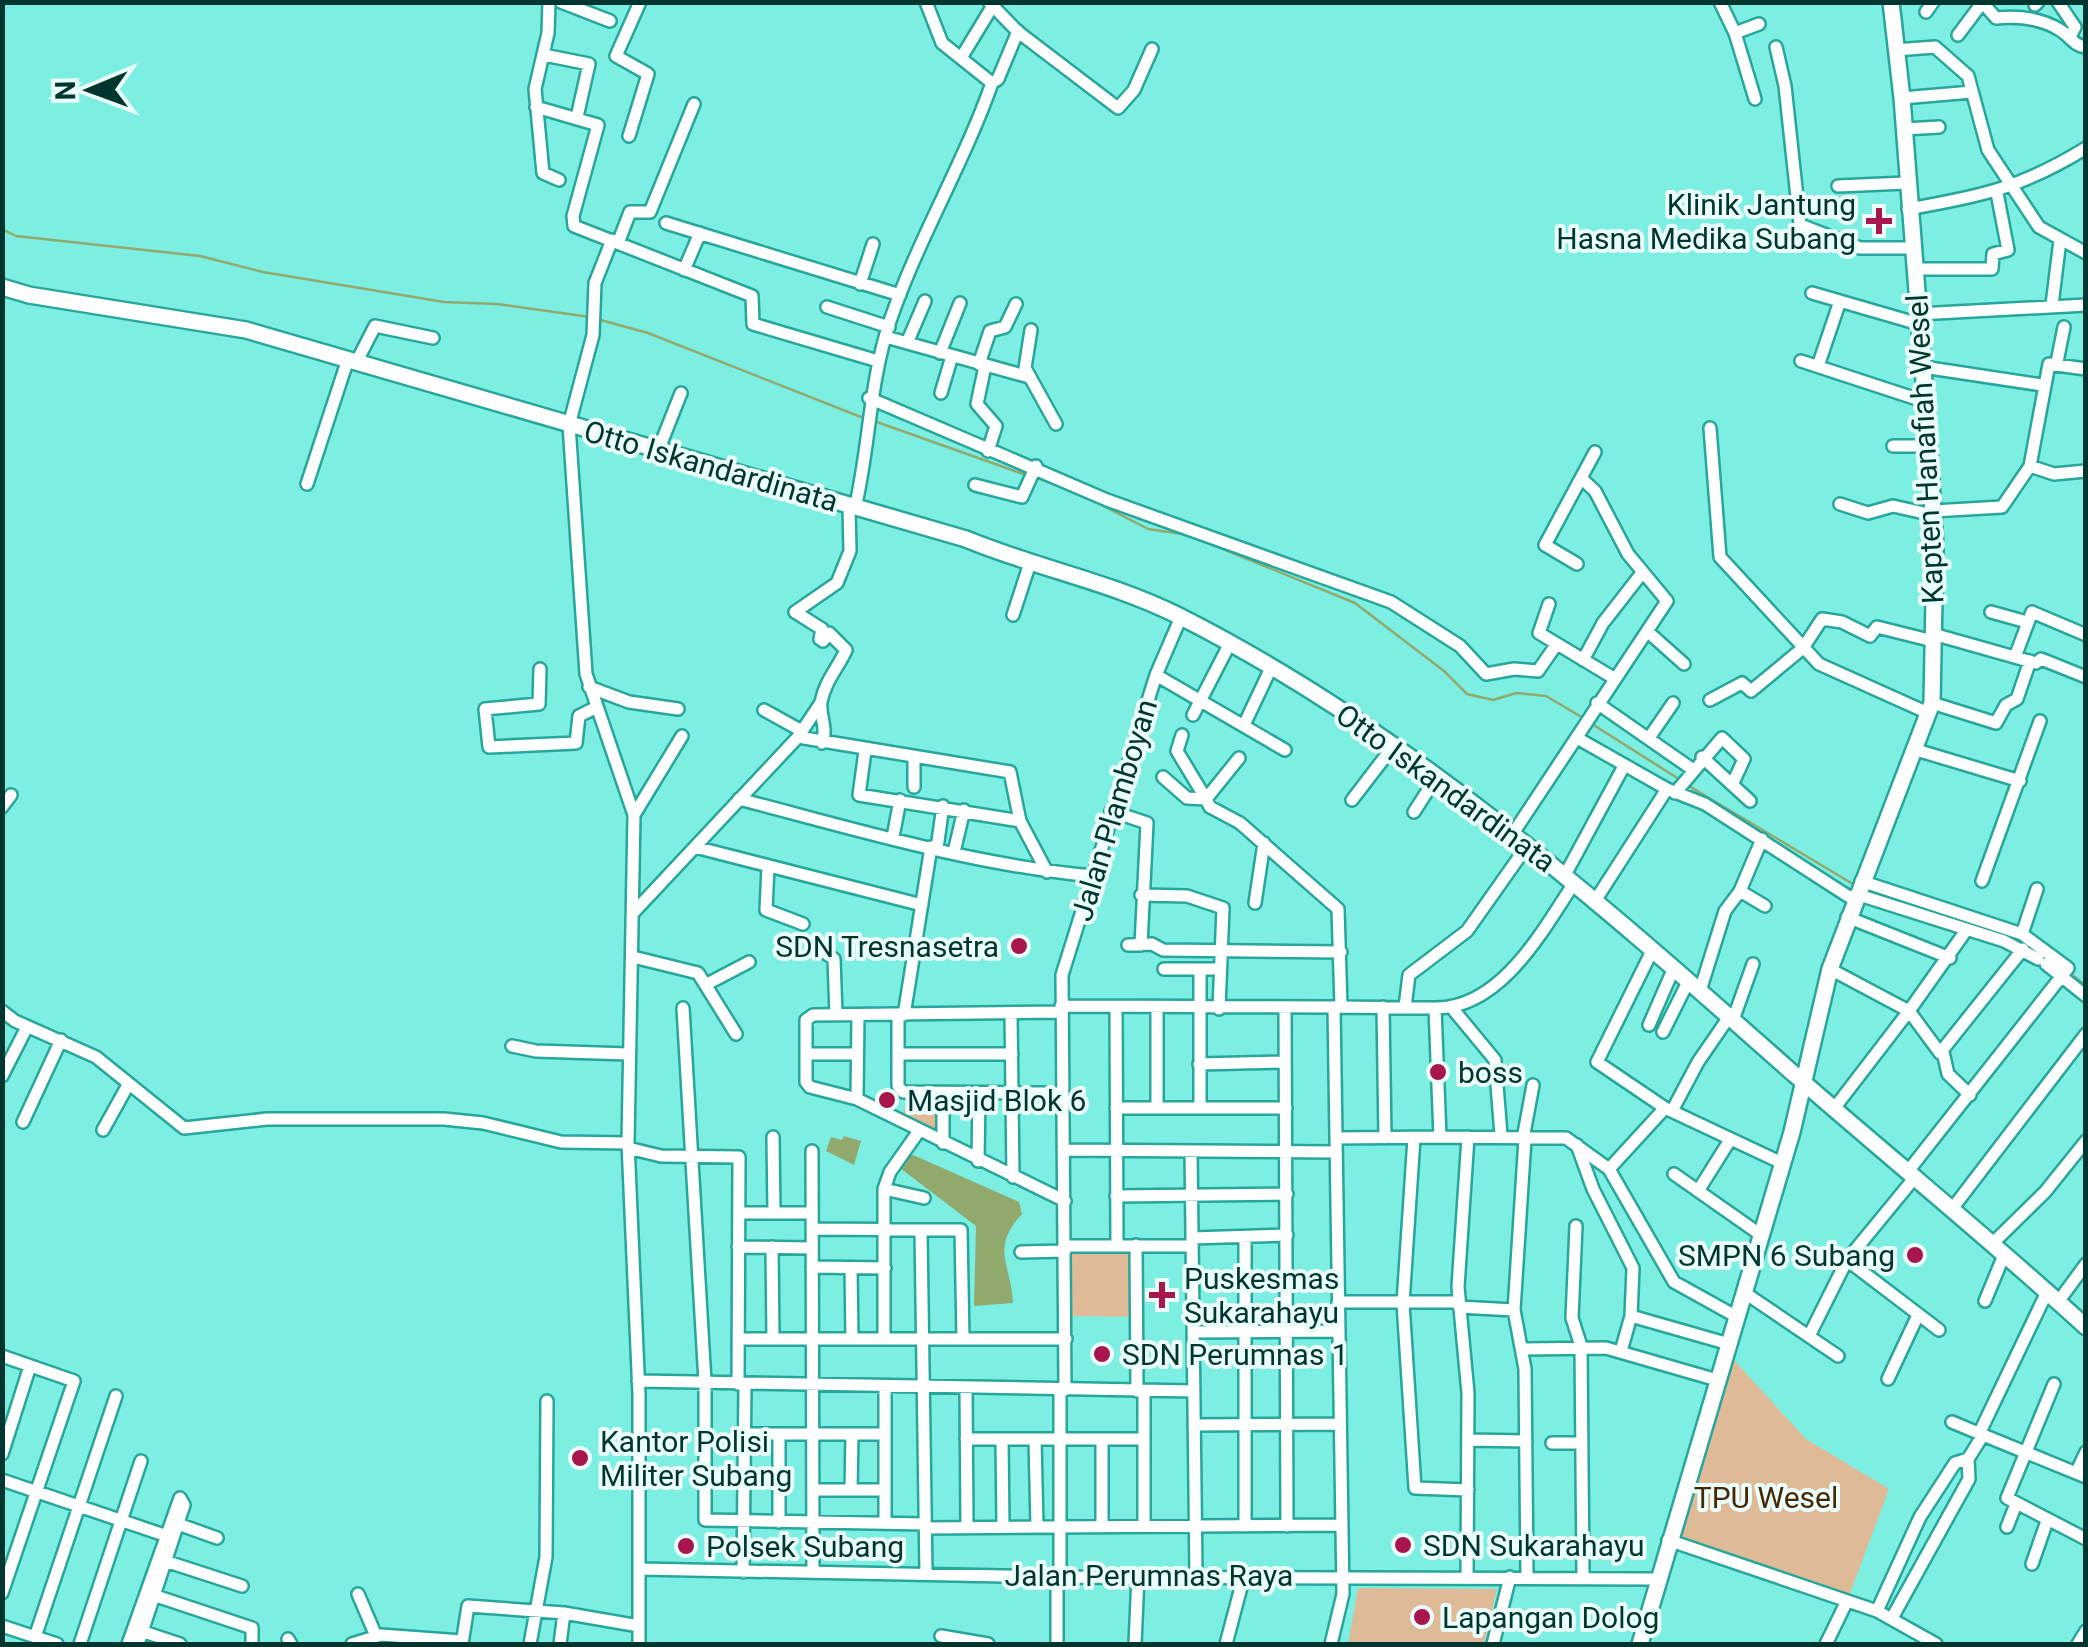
<svg xmlns="http://www.w3.org/2000/svg" width="2088" height="1647" viewBox="0 0 2088 1647" font-family="Roboto,sans-serif">
<rect width="100%" height="100%" fill="#7cefe2"/>
<path fill="#dfba97" d="M910,1097L939,1106L936,1134L901,1117Z
M1069,1247L1133,1248V1317L1069,1316Z
M1731,1357L1806,1439L1889,1489L1848,1599L1680,1542Z
M1358,1588L1497,1589L1484,1644H1348Z"/>
<path fill="#92a96e" d="M844,1136L861,1141L854,1165L826,1151L831,1137L842,1140Z
M911,1154L1019,1202L1022,1214C990,1249 1011,1263 1013,1303L974,1306L976,1226L900,1168Z"/>
<g fill="none" stroke-linecap="round" stroke-linejoin="round">
<path stroke="#92a96e" stroke-width="2.5" d="M2,229L16,236L200,256L263,272L444,302L497,304L590,317
M597,319L648,333L866,419
M874,421L1026,475
M1034,477L1055,484
M1090,499L1148,529L1189,535
M1196,538L1355,603L1444,671L1467,694L1493,700L1516,693L1546,696L1585,719
M1592,724L1682,781
M1689,786L1853,884
M1865,890L1929,909
M2071,974L2086,986"/>
<defs>
<path id="minor" d="M549,2L548,33L535,89L543,173L559,180
M561,2L610,21
M989,2L1017,31L1118,108L1134,90L1152,49
M1720,2L1735,33L1755,99
M1982,2L1996,18C2017,16 2041,18 2060,30C2070,36 2074,46 2086,47
M2058,2L2075,27L2070,37
M2035,5L2038,2
M1926,12L1933,2
M1735,33L1759,24
M1958,35L1982,3
M1776,47L1785,86L1800,225L1860,248H1912
M1895,50L1935,47L1968,76L1988,150L2039,227L2086,253
M544,55L589,64L577,117
M961,58L992,7
M992,83L998,79L1018,31
M1902,98L1972,92
M536,107L598,125L573,216L574,226L752,296L753,324L878,361
M1905,129L1939,127
M629,136L648,74L616,56L640,2
M1838,186L1906,183
M1908,209C1982,196 2021,188 2086,148
M666,223L900,295
M612,240L595,283L593,335L569,425L586,674L634,815L628,1143L639,1395V1644
M618,243L630,212H650L694,104
M1915,269H1992L1993,254L2008,250L1997,193
M684,270L700,233
M860,284L873,244
M1812,293L1919,324
M2052,305L2060,240
M827,307L889,327
M1918,314L2086,305
M1031,330L1025,368L1056,424
M886,337L1029,377
M907,343L925,301
M940,353L960,303
M357,361L375,326L433,338
M1801,361L1926,402
M2057,362L2064,327
M979,364L990,331L1005,327L1016,304
M985,366L977,404L996,426L988,451
M1818,366L1840,301
M1923,367L2042,385
M941,393L952,356
M869,398L1107,500L1391,602L1460,646L1486,674L1514,669L1538,671L1556,645
M1710,428L1720,557L1819,664L1928,713
M1893,446H1929
M658,451L681,393
M2030,466L2049,364L2086,369
M307,484L348,359
M975,485L1022,497L1036,466
M1840,504L1868,513L1893,506L1933,515
M855,508C870,445 869,383 890,321C918,239 963,165 992,83L942,43L926,2
M1933,511L2002,507L2030,466L2054,474L2086,471
M1577,564L1545,545L1581,478
M1549,604L1539,633L1612,677
M1991,612L2027,622
M1013,615L1030,563
M1647,631L1684,664
M1933,634L2036,663L2041,659L2086,677
M2015,657L2032,612L2086,635
M1583,660L1603,623L1642,573
M540,669L539,704L485,709L489,747L576,743L579,716L595,708
M1156,675L1285,750
M589,687L629,702L678,709
M1710,700L1742,683L1751,691L1803,648L1822,619L1842,622L1870,636L1877,627L1933,641
M1597,703L1692,769
M1932,703L1996,723L2006,705L2017,699L2030,661
M764,710L802,731
M1193,715L1229,645
M1244,725L1270,670
M1182,735L1177,751L1206,799L1239,758
M798,737L820,704
M1577,738L1667,789L1705,804L1854,900
M1649,738L1673,703
M822,743C828,727 819,716 821,702C825,681 838,668 846,650L829,633L823,641L820,639L822,629L795,612L837,583L850,551L849,507
M1913,749L2020,781
M865,751L859,795L1020,821
M1702,757L1750,801
M1163,777L1187,798L1206,799L1210,807L1240,823L1338,909L1341,1007
M914,787V759
M1675,793L1722,738L1744,759L1733,783
M739,799C854,829 973,865 1093,876
M1352,800L1395,744
M2,807L11,795
M1111,811L1147,823L1141,945
M1414,812L1437,776
M634,815L682,736
M1512,835L1667,601L1628,554L1595,491L1581,478L1595,452
M893,837L900,800
M695,847L922,905
M937,848L943,806
M954,852L964,810
M768,867L766,910L803,924
M1565,875L1624,766
M1861,881L2022,934
M1982,881L2040,721
M1740,891L1765,906
M1856,894L2004,941L2038,959
M1141,895L1187,896L1223,908L1219,1009
M1595,901L1667,789
M1255,903L1264,843
M633,913L798,737L1010,772L1020,821L1047,872
M1847,917L1950,958
M1965,932L1909,1011L1940,1053L2023,949
M1128,945L1152,944L1163,950L1341,952
M815,946L834,959L836,1015
M1652,951L1597,1062L1665,1108L1782,1163
M633,957L698,973L736,1034
M2046,964L2086,996
M1164,969H1215
M1830,969L1909,1011L1836,1106
M707,984L749,962
M1700,991L1725,911L1740,891L1762,839
M1061,1006L1334,1007L1343,1594L1331,1644
M1116,1007L1117,1245
M1334,1007L1435,1008L1440,1137L1336,1138
M1383,1007L1385,1138
M1405,1007L1409,975L1467,931L1527,846
M683,1008L705,1382V1520L925,1524
M1157,1008V1108
M1435,1008C1500,1009 1542,932 1574,883
M1452,1008L1495,1060L1501,1135
M1285,1009L1287,1526
M2,1011L15,1021L96,1057L184,1128L267,1119H444L483,1123L561,1142L628,1143
M1061,1012L813,1015L806,1020V1082L810,1087L857,1099L1065,1201
M1011,1014L1013,1177
M898,1015V1086L903,1092L1063,1093
M904,1015L931,847
M1733,1020L1753,964
M1649,1025L1673,970
M1663,1032L1688,982
M512,1046L536,1051L628,1054
M1943,1052L1948,1074L1970,1095
M806,1054H857
M898,1054H1012
M1199,1064L1285,1062
M2,1076L27,1027
M857,1099L858,1015
M1200,1107V969
M1116,1108H1286
M1672,1111L1698,1062L1729,1017
M23,1122L61,1040
M103,1130L128,1085
M773,1137L774,1213
M1440,1137L1566,1138L1609,1169L1674,1282L1737,1317
M1414,1138L1403,1303L1415,1488L1468,1490
M1523,1139L1533,1085
M1525,1139L1514,1310L1525,1369L1527,1578
M943,1143V1094
M1577,1145L1593,1189L1633,1268L1631,1316L1621,1351
M628,1148L661,1156L739,1157L738,1384
M1063,1150L1336,1152
M812,1151L813,1572
M1191,1151L1196,1575
M978,1161L979,1094
M1609,1169L1665,1108
M1909,1170L2068,968L2022,934L2037,889
M1674,1174L1761,1235
M884,1189L924,1198
M1698,1191L1730,1140
M1116,1196L1287,1194
M1952,1209L2086,1034
M739,1213H812
M1576,1226L1572,1318L1581,1346L1583,1578
M812,1229L961,1230L963,1339
M921,1231L926,1574
M1245,1237V1526
M1192,1238L1287,1235
M1992,1244L2045,1192L2086,1141
M1136,1245L1137,1391
M1065,1246H1192
M738,1247L812,1248
M772,1247L773,1339
M1021,1252L1065,1251
M1847,1260L1939,1330
M812,1267L885,1268
M851,1268L852,1339
M1745,1293L1838,1356
M1985,1301L2004,1255
M1338,1302H1458
M2058,1302L2086,1264
M1459,1307L1514,1310
M1631,1316L1729,1344
M1193,1332L1338,1331
M1809,1336L1847,1260L1916,1176
M738,1339H1066
M884,1339V1189L890,1172L919,1131
M1522,1349L1606,1348L1717,1380
M2,1356L74,1381L2,1593
M1888,1379L1918,1315
M638,1381L1194,1391
M2054,1384L2007,1498L2086,1539
M966,1388L967,1527
M1060,1390V1577
M1065,1390L1062,975L1156,675L1181,617
M1952,1422L1983,1435
M1194,1425L1339,1424
M745,1434H885
M779,1434V1522
M1979,1434L2047,1292
M966,1439H1143
M1002,1439L1003,1527
M1035,1439L1037,1527
M1469,1440L1526,1441
M1552,1443H1582
M2,1454L30,1366
M2076,1473L2086,1452
M2,1480L170,1537
M813,1490H884
M851,1490L852,1434
M885,1523V1389
M178,1524L217,1538
M1102,1525V1439
M1144,1525V1391
M2007,1527L2016,1504
M925,1528L1342,1525
M1668,1540L1877,1611L1936,1644
M162,1560L242,1586
M2032,1564L2047,1521
M640,1569L1057,1577L1657,1579
M743,1572L745,1385
M1467,1578L1468,1393L1458,1287L1468,1137
M150,1594L252,1628V1644
M358,1594L376,1636
M1877,1611L1920,1517L1955,1463L1968,1459
M1892,1618L1969,1479L1968,1459L1983,1435L2086,1477
M2,1626L57,1644
M138,1630L180,1644
M941,1636L988,1644
M35,1637L116,1396
M288,1639L291,1644
M80,1644L141,1461
M128,1644L180,1498L184,1505L138,1644
M352,1644L381,1635L462,1641
M462,1644L468,1606L564,1613L639,1626
M530,1644L546,1557L547,1401
M560,1644L564,1613
M1057,1644V1577
M1135,1644L1138,1576
M1226,1644L1244,1576
M1493,1644L1510,1577
M1826,1644L1846,1603
M2078,1644L2086,1631"/>
<path id="major" d="M2,287L29,295L246,330L966,539C1036,568 1111,582 1179,616C1409,732 1603,905 1795,1075C1891,1159 1991,1240 2086,1327
M1640,1644L1792,1132L1830,969L1932,703L1935,547L1929,446L1902,98L1891,2"/>
</defs>
<use href="#minor" stroke="#27a69b" stroke-width="16"/>
<use href="#major" stroke="#27a69b" stroke-width="20"/>
<use href="#minor" stroke="#fff" stroke-width="11"/>
<use href="#major" stroke="#fff" stroke-width="15"/>
</g>
<g fill="#a9164e" stroke="#eafefb" stroke-width="4">
<path d="M1874 206h10v10h10v10h-10v10h-10v-10h-10v-10h10z"/>
<circle cx="1019" cy="946" r="10"/>
<circle cx="1438" cy="1072" r="10"/>
<circle cx="887" cy="1100" r="10"/>
<circle cx="1915" cy="1255" r="10"/>
<path d="M1157 1280h10v10h10v10h-10v10h-10v-10h-10v-10h10z"/>
<circle cx="1102" cy="1354" r="10"/>
<circle cx="580" cy="1458" r="10"/>
<circle cx="1403" cy="1545" r="10"/>
<circle cx="686" cy="1546" r="10"/>
<circle cx="1422" cy="1617" r="10"/>
</g>
<g text-anchor="middle" dominant-baseline="central" stroke-width="8" stroke-linejoin="round" paint-order="stroke">
<g font-size="30" fill="#003530" stroke="#eafefb" text-anchor="start">
<text x="1856" y="204" text-anchor="end">Klinik Jantung<tspan x="1856" dy="34">Hasna Medika Subang</tspan></text>
<text x="999" y="946" text-anchor="end">SDN Tresnasetra</text>
<text x="1458" y="1072">boss</text>
<text x="907" y="1100">Masjid Blok 6</text>
<text x="1895" y="1255" text-anchor="end">SMPN 6 Subang</text>
<text x="1184" y="1278">Puskesmas<tspan x="1184" dy="34">Sukarahayu</tspan></text>
<text x="1122" y="1354">SDN Perumnas 1</text>
<text x="600" y="1441">Kantor Polisi<tspan x="600" dy="34">Militer Subang</tspan></text>
<text x="1423" y="1545">SDN Sukarahayu</text>
<text x="706" y="1546">Polsek Subang</text>
<text x="1442" y="1617">Lapangan Dolog</text>
</g>
<g font-size="30" fill="#003530" stroke="#eafefb">
<text transform="translate(1925 449) rotate(-93)">Kapten Hanafiah Wesel</text>
<text transform="translate(711 466) rotate(16)">Otto Iskandardinata</text>
<text transform="translate(1446 788) rotate(36)">Otto Iskandardinata</text>
<text transform="translate(1114 810) rotate(-73)">Jalan Plamboyan</text>
<text x="1149" y="1575">Jalan Perumnas Raya</text>
</g>
<g font-size="30" fill="#472800" stroke="#eafefb">
<text x="1766" y="1497">TPU Wesel</text>
</g>
</g>
<rect width="2088" height="1647" fill="none" stroke="#003530" stroke-width="10"/>
<g transform="translate(90 90) rotate(269)" stroke="#eafefb" stroke-width="8" paint-order="stroke">
<path d="M0-8L18 38L0 25L-18 38Z" fill="#003530"/>
<text y="-15" font-size="28" font-weight="bold" text-anchor="middle" fill="#003530">N</text>
</g>
</svg>
